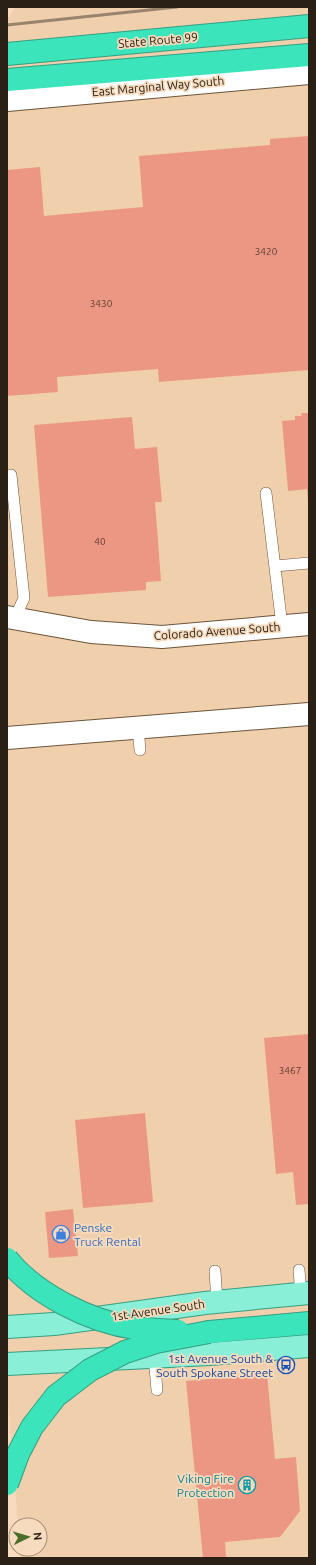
<svg xmlns="http://www.w3.org/2000/svg" width="316" height="1565" viewBox="0 0 316 1565" font-family="Ubuntu,sans-serif">
<rect width="100%" height="100%" fill="#f7dbbe"/>
<path fill="#f0cfac" d="M16,7H309V1558H20V1549H40V1525H18L7,1389V19Z"/>
<path fill="#eb9783" d="M309,136V370L159,382L158,369L57,377L58,392L7,396V170L40,167L44,216L143,207L139,156L270,145V139Z
M301,413H309V502H308L307,489L288,491L282,421L295,420V416H302Z
M132,417L135,449L157,447L162,502H155L161,581L146,582V590L48,597L34,425Z
M309,1034V1204L296,1205L293,1172L276,1174L264,1038Z
M145,1113L153,1202L83,1208L75,1120Z
M73,1209L78,1256L49,1258L45,1212Z
M267,1374L275,1459L296,1457L300,1511L280,1537L225,1542L226,1558H203L186,1381Z"/>
<g fill="none" stroke-linecap="round" stroke-linejoin="round">
<defs>
<path id="lane" d="M11,475L24,598L15,618
M266,493L282,626
M275,566L309,563
M138,728L140,750
M299,1270L301,1294
M215,1271L217,1302
M154,1357L157,1390"/>
<path id="street" d="M7,100L309,73
M7,617L91,632L162,637L309,624
M7,738L309,714"/>
<path id="primary" d="M7,1327L54,1324L205,1303L309,1293
M7,1364L210,1354L309,1346"/>
<path id="highway" d="M7,54L309,26
M7,80L309,55
M209,1332L309,1323"/>
</defs>
<use href="#lane" stroke="#6c553b" stroke-width="12"/>
<use href="#street" stroke="#6c553b" stroke-width="24"/>
<use href="#primary" stroke="#359f81" stroke-width="24"/>
<use href="#highway" stroke="#359f81" stroke-width="24"/>
<use href="#lane" stroke="#fff" stroke-width="11"/>
<use href="#street" stroke="#fff" stroke-width="22"/>
<use href="#primary" stroke="#89efd6" stroke-width="22"/>
<use href="#highway" stroke="#3be4bb" stroke-width="22"/>
<path stroke="#97836e" stroke-width="3" d="M7,25L177,7"/>
<defs>
<path id="highway-bridge" d="M7,1259C35,1294 90,1322 135,1328C149,1330 164,1330 178,1331
M7,1484L18,1454L32,1427L56,1396L90,1370L125,1352L156,1342L209,1332"/>
</defs>
<use href="#highway-bridge" stroke="#359f81" stroke-width="24" stroke-linecap="butt"/>
<use href="#highway-bridge" stroke="#3be4bb" stroke-width="22"/>
</g>
<defs>
<symbol id="shop-ring" viewBox="-11 -11 22 22"><circle r="9.5" fill="#f7dbbe" stroke="#3f7fe0" stroke-width="1.5"/><path d="M-5-2.5h2.3a2.7 3.5 0 0 1 5.4 0H5L5.5 6h-11ZM-1.5-2.5h3a1.5 2.3 0 0 0-3 0Z" fill="#3f7fe0"/></symbol>
<symbol id="bus-ring" viewBox="-11 -11 22 22"><circle r="9.5" fill="#f7dbbe" stroke="#1a4fb4" stroke-width="1.5"/><path d="M-5-6H5V4H4V6H2V4H-2V6H-4V4H-5ZM-3.5-4V0h7V-4ZM-3.5 1.2v1.5H-2V1.2ZM2 1.2v1.5H3.5V1.2Z" fill="#1a4fb4"/></symbol>
<symbol id="building-ring" viewBox="-11 -11 22 22"><circle r="9.5" fill="#f7dbbe" stroke="#0f9aa8" stroke-width="1.5"/><path d="M-4-6H4V6H1V3H-1V6H-4ZM-2.5-4.3h1.7v1.8h-1.7ZM.8-4.3h1.7v1.8H.8ZM-2.5-1h1.7V.8h-1.7ZM.8-1h1.7V.8H.8Z" fill="#0f9aa8"/></symbol>
</defs>
<g fill-rule="evenodd">
<use href="#shop-ring" x="51" y="1224" width="20" height="20"/>
<use href="#bus-ring" x="276" y="1355" width="20" height="20"/>
<use href="#building-ring" x="237" y="1475" width="20" height="20"/>
</g>
<g text-anchor="middle" dominant-baseline="central" stroke-width="3.5" stroke-linejoin="round" paint-order="stroke">
<g font-size="10" fill="#5a3e30">
<text x="266" y="251">3420</text>
<text x="101" y="303">3430</text>
<text x="100" y="541">40</text>
<text x="290" y="1070">3467</text>
</g>
<g font-size="12" fill="#2a2015" stroke="#f7dbbe">
<text transform="translate(158 40) rotate(-5)">State Route 99</text>
<text transform="translate(158 86) rotate(-5)">East Marginal Way South</text>
<text transform="translate(217 631) rotate(-4)">Colorado Avenue South</text>
<text transform="translate(158 1310) rotate(-8)">1st Avenue South</text>
</g>
<g font-size="12" fill="#366cbe" stroke="#f7dbbe" text-anchor="start">
<text x="74" y="1227">Penske<tspan x="74" dy="14">Truck Rental</tspan></text>
</g>
<g font-size="12" fill="#164399" stroke="#f7dbbe" text-anchor="end">
<text x="273" y="1358">1st Avenue South &amp;<tspan x="273" dy="14">South Spokane Street</tspan></text>
</g>
<g font-size="12" fill="#0d838f" stroke="#f7dbbe" text-anchor="end">
<text x="234" y="1478">Viking Fire<tspan x="234" dy="14">Protection</tspan></text>
</g>
</g>
<rect width="316" height="1565" fill="none" stroke="#2a2015" stroke-width="16"/>
<g transform="translate(28 1537) rotate(85)"><circle r="19" fill="#f7dbbe" stroke="#a5907a"/>
<path d="M0-3L7 15L0 10L-7 15Z" fill="#4a6e27"/>
<text y="-6" font-size="11" font-weight="bold" text-anchor="middle" fill="#2a2015">N</text>
</g>
</svg>
